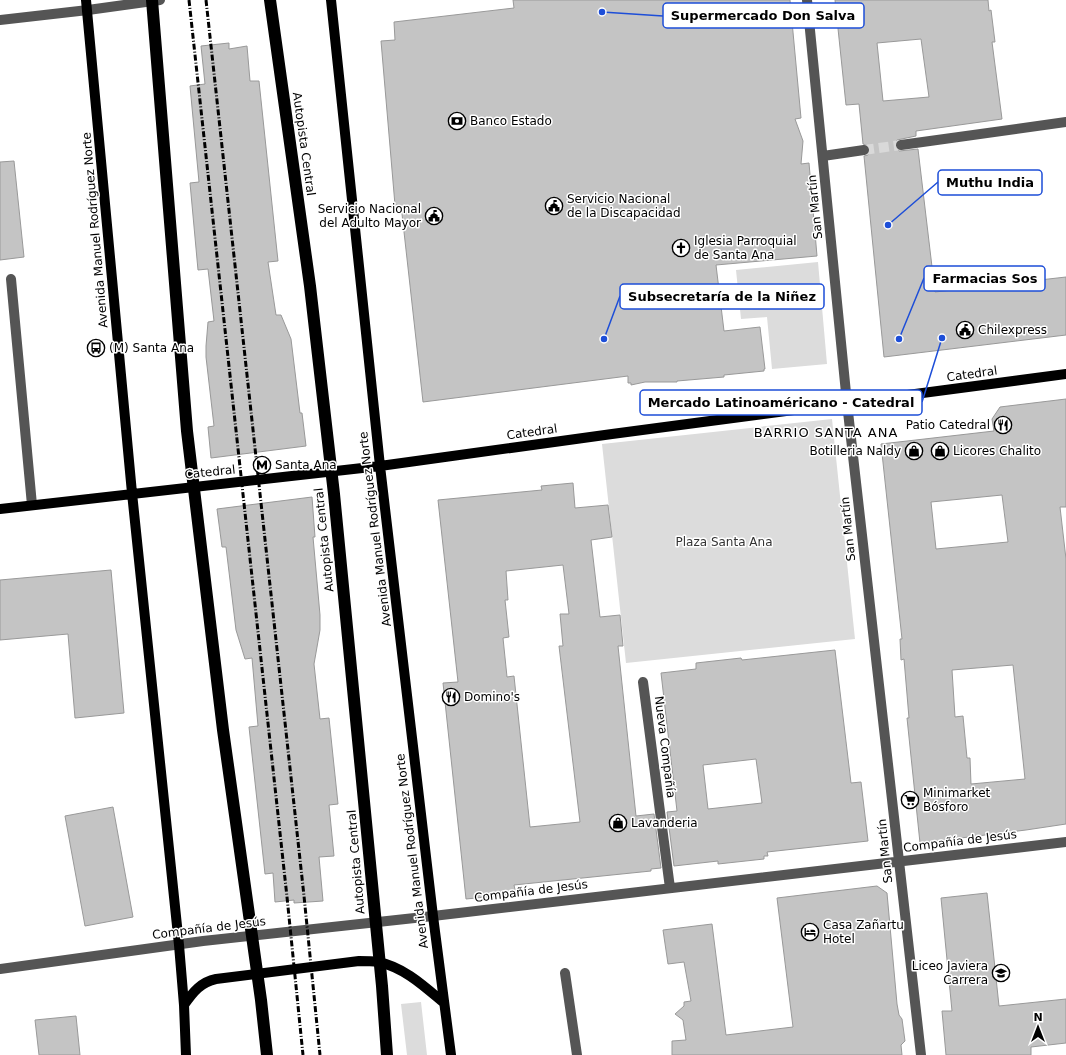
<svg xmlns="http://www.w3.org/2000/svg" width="1066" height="1055" viewBox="0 0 1066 1055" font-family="'DejaVu Sans',sans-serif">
<rect width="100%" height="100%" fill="#fff"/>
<path fill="#dcdcdc" d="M818,262L827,364L772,369L767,317L741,319L736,270Z
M832,419L855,639L626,663L602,444Z
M421,1002L427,1055H407L401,1004Z"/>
<path fill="#c4c4c4" stroke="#999" fill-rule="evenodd" d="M513,0H790L801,118L795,119L803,141L801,164L809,163L817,256L716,265L724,331L760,327L765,369H764V371L724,375V377L677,381V382H645L631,385V383H628V376L423,402L401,205H395L381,41L395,40L394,22L514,8Z
M835,0H988L989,11L991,10L995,42H992L1002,119L916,131V136L897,140L895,142V146L899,151L918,149L935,292L1066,277V335L884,357L864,156L868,155L870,149L869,146L863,144L859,104L846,105ZM921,39L929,97L883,101L877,43Z
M229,43V49L247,46L250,81H259L278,261L268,262L276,315H281L291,339L300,413H302L306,446L211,458L208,427L214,426L206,357V346L208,322L214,321L208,269L198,270L190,183L199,182L190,86L205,84L201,46Z
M14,161L24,257L0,260V162Z
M1066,399V507H1060L1066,559V824L1026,830L920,843L907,718H909L904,659L901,660L900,639H902L881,444L994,431L992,419L1000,407ZM1002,495L1008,542L936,549L931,502ZM1013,665L1025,779L971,784L970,758H967L963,716L955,717L952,670Z
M573,483L575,508L608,505L612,537L591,540L600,617L620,615L623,646H618L636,816L654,814L661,868L651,869V871L514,885L516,894L466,899L443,683L458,682L438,500L542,490L541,486ZM563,565L569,614H560L563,646H559L580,822L530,827L514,676L507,677L503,638L509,637L505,600H508L506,571Z
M312,497L315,537H313L320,615V630L314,664L320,719L329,718L338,804L329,805L334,856L319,857L323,901L294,903V900L275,902L273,873L265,874L249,727L258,726L252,658L245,659L236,630L226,547H222L217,509Z
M111,570L124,713L75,718L68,634L0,640V580Z
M835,650L851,783L861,782L868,841L767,852L768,856H764V859L718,864V861L674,866L667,812L677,811L661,673L696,669V663L741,658L742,660ZM756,759L762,803L708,809L703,765Z
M113,807L133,917L85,926L65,816Z
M877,886L887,893L897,1004L899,1015L902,1019L905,1041L901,1045L902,1055H672V1041L686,1040L683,1020L675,1014L684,1006V1002L691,1001L684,962L668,964L663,930L712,924L726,1035L793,1027L777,898Z
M987,893L999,1006L1066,999V1043L1031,1047V1055H946L942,1011H952L941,898Z
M76,1016L80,1055H39L35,1020Z"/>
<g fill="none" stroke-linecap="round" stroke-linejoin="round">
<path stroke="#d9d9d9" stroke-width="10" stroke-dasharray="10 5" stroke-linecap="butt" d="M864,150L901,145"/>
<path stroke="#555" stroke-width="10" d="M807,0L847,403L921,1055
M0,20L88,10L160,0
M901,145L1066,122
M823,156L864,150
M11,279L32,505
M643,682L670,888
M0,969L203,941L433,916L1066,842
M565,973L577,1055"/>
<path stroke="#000" stroke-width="10" d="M86,0L132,493L179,945L184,1005L186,1055
M331,0L380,466L433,916L451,1055
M0,509L380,466L612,434L1066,374
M184,1005C193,992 201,982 216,979L359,961C365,961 372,961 378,962C404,967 425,987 444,1003"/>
<path stroke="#000" stroke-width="12" d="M152,0L187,431L223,730L261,1000L267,1055
M270,0L310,286L334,494L382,986L387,1055"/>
<path stroke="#000" stroke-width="3" stroke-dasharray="6 2 1 2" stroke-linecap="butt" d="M189,0L287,897L303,1055
M206,0L304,896L320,1055"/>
</g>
<defs>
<symbol id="bank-ring" viewBox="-11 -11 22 22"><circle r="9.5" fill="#fff" stroke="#000" stroke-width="1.5"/><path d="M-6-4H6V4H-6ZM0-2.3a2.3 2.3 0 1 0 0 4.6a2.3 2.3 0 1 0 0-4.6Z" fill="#000"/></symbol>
<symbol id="civic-ring" viewBox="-11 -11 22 22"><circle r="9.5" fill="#fff" stroke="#000" stroke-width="1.5"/><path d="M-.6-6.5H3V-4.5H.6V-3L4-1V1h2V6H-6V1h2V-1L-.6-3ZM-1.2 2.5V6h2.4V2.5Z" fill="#000"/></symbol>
<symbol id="church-ring" viewBox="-11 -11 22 22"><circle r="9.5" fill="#fff" stroke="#000" stroke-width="1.5"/><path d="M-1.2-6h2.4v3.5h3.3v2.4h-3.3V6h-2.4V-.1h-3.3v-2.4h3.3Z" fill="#000"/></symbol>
<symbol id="bus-ring" viewBox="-11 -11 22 22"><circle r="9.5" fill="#fff" stroke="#000" stroke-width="1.5"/><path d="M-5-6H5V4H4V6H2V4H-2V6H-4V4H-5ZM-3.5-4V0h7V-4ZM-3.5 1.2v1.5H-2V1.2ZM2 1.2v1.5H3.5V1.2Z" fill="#000"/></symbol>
<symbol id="restaurant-ring" viewBox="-11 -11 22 22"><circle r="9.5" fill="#fff" stroke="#000" stroke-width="1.5"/><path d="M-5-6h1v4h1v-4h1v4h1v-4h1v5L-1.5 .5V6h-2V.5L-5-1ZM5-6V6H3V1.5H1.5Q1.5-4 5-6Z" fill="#000"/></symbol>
<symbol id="shop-ring" viewBox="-11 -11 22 22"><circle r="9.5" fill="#fff" stroke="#000" stroke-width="1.5"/><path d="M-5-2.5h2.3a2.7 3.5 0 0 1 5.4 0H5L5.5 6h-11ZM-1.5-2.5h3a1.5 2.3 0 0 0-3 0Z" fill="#000"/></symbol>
<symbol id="metro-ring" viewBox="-11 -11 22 22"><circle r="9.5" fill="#fff" stroke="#000" stroke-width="1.5"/><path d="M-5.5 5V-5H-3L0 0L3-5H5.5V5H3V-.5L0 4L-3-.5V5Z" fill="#000"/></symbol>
<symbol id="supermarket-ring" viewBox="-11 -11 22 22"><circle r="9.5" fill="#fff" stroke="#000" stroke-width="1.5"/><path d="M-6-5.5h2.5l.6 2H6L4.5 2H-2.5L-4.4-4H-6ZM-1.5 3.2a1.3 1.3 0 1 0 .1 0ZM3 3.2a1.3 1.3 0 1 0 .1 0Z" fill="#000"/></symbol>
<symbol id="hotel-ring" viewBox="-11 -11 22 22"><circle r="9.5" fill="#fff" stroke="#000" stroke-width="1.5"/><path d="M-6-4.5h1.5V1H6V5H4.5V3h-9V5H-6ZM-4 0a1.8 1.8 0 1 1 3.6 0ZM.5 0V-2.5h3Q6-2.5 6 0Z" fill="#000"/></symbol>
<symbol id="school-ring" viewBox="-11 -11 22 22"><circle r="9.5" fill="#fff" stroke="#000" stroke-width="1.5"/><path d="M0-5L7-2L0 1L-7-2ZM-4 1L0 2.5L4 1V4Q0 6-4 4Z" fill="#000"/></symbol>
</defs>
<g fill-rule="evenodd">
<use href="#bank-ring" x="447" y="111" width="20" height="20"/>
<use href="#civic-ring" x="544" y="196" width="20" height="20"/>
<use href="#civic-ring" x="424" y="206" width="20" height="20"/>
<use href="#church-ring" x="671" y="238" width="20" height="20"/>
<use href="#civic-ring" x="955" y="320" width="20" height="20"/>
<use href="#bus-ring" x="86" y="338" width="20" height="20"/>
<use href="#restaurant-ring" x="993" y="415" width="20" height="20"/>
<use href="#shop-ring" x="904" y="441" width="20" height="20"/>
<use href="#shop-ring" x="930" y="441" width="20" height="20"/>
<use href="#metro-ring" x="252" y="455" width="20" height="20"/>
<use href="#restaurant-ring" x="441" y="687" width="20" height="20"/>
<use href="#supermarket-ring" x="900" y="790" width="20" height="20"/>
<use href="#shop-ring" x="608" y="813" width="20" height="20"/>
<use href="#hotel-ring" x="800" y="922" width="20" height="20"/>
<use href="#school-ring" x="991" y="963" width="20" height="20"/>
</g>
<g text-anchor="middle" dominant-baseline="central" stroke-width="3" stroke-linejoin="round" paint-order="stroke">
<g font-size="12" fill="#000" stroke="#fff" text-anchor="start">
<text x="470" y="121">Banco Estado</text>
<text x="567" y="199">Servicio Nacional<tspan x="567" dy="14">de la Discapacidad</tspan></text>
<text x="421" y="209" text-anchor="end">Servicio Nacional<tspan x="421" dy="14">del Adulto Mayor</tspan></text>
<text x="694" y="241">Iglesia Parroquial<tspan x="694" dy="14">de Santa Ana</tspan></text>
<text x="978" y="330">Chilexpress</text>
<text x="109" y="348">(M) Santa Ana</text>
<text x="990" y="425" text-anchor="end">Patio Catedral</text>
<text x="901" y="451" text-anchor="end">Botilleria Naldy</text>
<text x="953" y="451">Licores Chalito</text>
<text x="275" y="465">Santa Ana</text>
<text x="464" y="697">Domino's</text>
<text x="923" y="793">Minimarket<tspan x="923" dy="14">Bósforo</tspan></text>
<text x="631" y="823">Lavanderia</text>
<text x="823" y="925">Casa Zañartu<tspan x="823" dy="14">Hotel</tspan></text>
<text x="988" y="966" text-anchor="end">Liceo Javiera<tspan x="988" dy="14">Carrera</tspan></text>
</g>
<g font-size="12" fill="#000" stroke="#fff">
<text transform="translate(304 144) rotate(82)">Autopista Central</text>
<text transform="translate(815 207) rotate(-96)">San Martín</text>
<text transform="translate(95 230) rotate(-95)">Avenida Manuel Rodríguez Norte</text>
<text transform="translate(972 374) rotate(-8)">Catedral</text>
<text transform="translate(532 432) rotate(-8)">Catedral</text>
<text transform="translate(210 472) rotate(-6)">Catedral</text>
<text transform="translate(375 529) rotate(-97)">Avenida Manuel Rodríguez Norte</text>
<text transform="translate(848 529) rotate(-96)">San Martín</text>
<text transform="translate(324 540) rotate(-96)">Autopista Central</text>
<text transform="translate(665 747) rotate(83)">Nueva Compañía</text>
<text transform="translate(960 841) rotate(-7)">Compañía de Jesús</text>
<text transform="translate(412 851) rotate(-97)">Avenida Manuel Rodríguez Norte</text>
<text transform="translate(885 851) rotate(-96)">San Martín</text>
<text transform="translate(356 862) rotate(-95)">Autopista Central</text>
<text transform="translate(531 891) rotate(-7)">Compañía de Jesús</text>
<text transform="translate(209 928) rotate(-7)">Compañía de Jesús</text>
</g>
<g font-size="12" fill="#333" stroke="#fff">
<text x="724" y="542">Plaza Santa Ana</text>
</g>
<g font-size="13" letter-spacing="1" fill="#000" stroke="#fff">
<text x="826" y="432">BARRIO SANTA ANA</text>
</g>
</g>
<path fill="none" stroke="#1d4ed8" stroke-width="1.5" d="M602 12L663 16M888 225L938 182M899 339L924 278M604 339L620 296M942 338L922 402"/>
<g fill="#1d4ed8" stroke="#fff" stroke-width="1.5">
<circle cx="602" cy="12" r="4"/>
<circle cx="888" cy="225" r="4"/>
<circle cx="899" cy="339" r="4"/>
<circle cx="604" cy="339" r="4"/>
<circle cx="942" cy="338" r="4"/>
</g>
<g fill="#fff" stroke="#1d4ed8" stroke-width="1.5">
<rect x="663" y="3" width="201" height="25" rx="4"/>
<rect x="938" y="170" width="104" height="25" rx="4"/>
<rect x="924" y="266" width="121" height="25" rx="4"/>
<rect x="620" y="284" width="204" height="25" rx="4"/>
<rect x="640" y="390" width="282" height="25" rx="4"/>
</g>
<g font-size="13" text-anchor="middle" font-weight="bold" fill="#000">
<text x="763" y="20">Supermercado Don Salva</text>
<text x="990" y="187">Muthu India</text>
<text x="985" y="283">Farmacias Sos</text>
<text x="722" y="301">Subsecretaría de la Niñez</text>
<text x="781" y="407">Mercado Latinoaméricano - Catedral</text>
</g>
<g transform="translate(1038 1027)" stroke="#ffffff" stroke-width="3" paint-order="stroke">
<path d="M0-3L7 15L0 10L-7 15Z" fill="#000000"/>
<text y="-6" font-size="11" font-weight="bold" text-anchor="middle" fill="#000000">N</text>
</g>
</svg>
